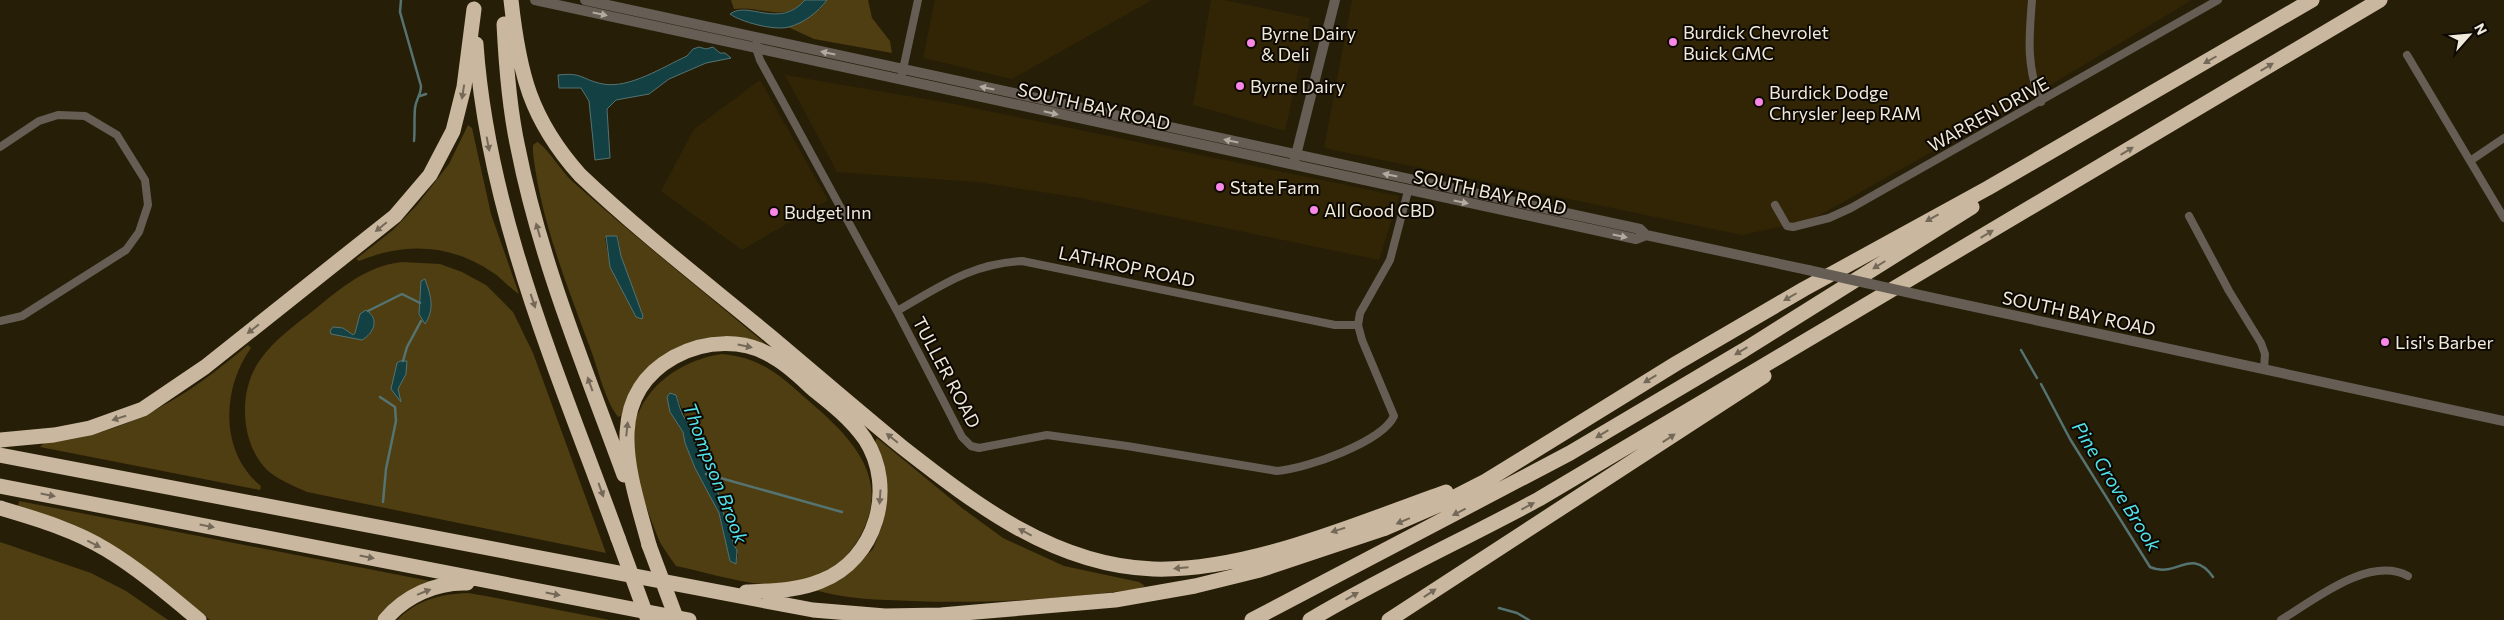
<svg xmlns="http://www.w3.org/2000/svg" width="2504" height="620" viewBox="0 0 2504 620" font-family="Commissioner,sans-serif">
<rect width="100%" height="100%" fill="#271e08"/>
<path fill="#312506" d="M935,0H1152L1012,79L923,58Z
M1211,0H1224L1310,18L1285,131L1193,105Z
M1352,0H2192L2047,87L1811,220L1742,235L1324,148Z
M785,75L949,103L1399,196L1379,260L1081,198L977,182L837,172Z
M760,80L828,200L742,250L661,191L694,129Z"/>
<path fill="#4f3e12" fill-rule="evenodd" d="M731,0H805C784,24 761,5 734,9Z
M827,0H868L872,18L890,41L892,53L814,39L788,27L820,9Z
M468,125L472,128L491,214L519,294C509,288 502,278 492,272C451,244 404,242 359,261L356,259L393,230L417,205L449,164Z
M537,142C545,145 563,173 572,181C636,238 703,291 768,346H685L623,415L618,417C605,400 599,373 592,353C568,288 541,222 533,153V145ZM618,236L621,256L642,315L636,317L610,267L605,238Z
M402,262L440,264L462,272L486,285L513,312L533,353L606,553L307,492C294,486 278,480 267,470C240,443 238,390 260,360C274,340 295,325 314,310C341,288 366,266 402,262Z
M248,345L251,348C222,388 219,452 261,486L260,490L40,447L44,443C128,435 186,397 248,345Z
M722,354C763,358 780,376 810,402C854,440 895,482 856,543C842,565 822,578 796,584C762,590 710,573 676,566C671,559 666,552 661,544C652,527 633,468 632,450C630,396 674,361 722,354ZM676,395L718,493L725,519L731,530L733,544L738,555L736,563L730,561L719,513L695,468L685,443L683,432L670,412Z
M877,438L962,508L1003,538L1064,566L1139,582L1145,586L1138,589C1062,599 989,604 913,601C879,600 844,599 811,589L859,563L873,549L882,526L887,493L875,442Z
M19,501L430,581L433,585L382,620H210L112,545L72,524L18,507Z
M0,542L91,573L126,591L168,620H0Z
M468,593L486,596L610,620H397C417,600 440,594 468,593Z"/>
<path fill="#134043" stroke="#557371" d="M805,0H827C818,12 804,23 789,27C774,31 741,22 730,14C748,0 779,30 805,0Z
M699,47L706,49L713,47L720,53H725L731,58L706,63L669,79L649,94L616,100L607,109L610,158L595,160L589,101L581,88H559L558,75C583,72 582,80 603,84C629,89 663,67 687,56L693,49Z
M606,236H617L621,256L643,316L642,319L636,317L610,267Z
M425,279C431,296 435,309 425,324L419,314L421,281Z
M366,310C380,319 374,333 362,340L331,334L330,331L333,327L343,328L353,335L355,333L360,314Z
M400,361H407L406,374L398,389L401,402L391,389L397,363Z
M670,393L676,395C679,404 682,420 691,424L696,444L700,448V454L718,493L725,519L731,530L733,544L737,550L736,564L730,561L719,513L695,468L685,443L683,432L670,412L667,397Z"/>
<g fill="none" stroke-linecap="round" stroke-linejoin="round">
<path stroke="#557371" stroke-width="2.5" d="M401,0L400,12L421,86C421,95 416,99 415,108C414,119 415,130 414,141
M420,96L426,94
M368,311L402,294L420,303
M2021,350L2037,378
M403,361L407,347L421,321
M2041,384L2070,439L2150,567C2176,579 2191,546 2213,577
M380,397L395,407L396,421L386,469L383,502
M706,474L842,512
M1499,608L1517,613L1529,620"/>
<path stroke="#665e55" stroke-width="8" d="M2032,0C2029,37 2026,67 2041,102
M757,37L756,48L760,60L897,311L962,437L971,446L979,448L1047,435L1127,446L1277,471C1306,469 1382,442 1394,416L1362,340L1358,325L1360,313L1390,260L1408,191
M2407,55L2504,218
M902,74L918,0
M0,147L39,121L58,115L85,116L117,135L145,180L148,205L139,232L126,250L22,316L0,321
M2470,161L2504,138
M1775,205L1787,226L1793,227L1829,218L1851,208L2218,0
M2189,216L2229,291L2261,343L2265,354L2264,369
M897,311C941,286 970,264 1022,261L1335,325H1358
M2281,620C2314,600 2369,555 2408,576"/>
<path stroke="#665e55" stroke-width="10" d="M535,0L1636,239L1646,235
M585,0L1640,229L1646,235L1808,270
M1295,159L1335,0
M1924,296L2504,421"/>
<path stroke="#c9b79f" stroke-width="15" d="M511,0C519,73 530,119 580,175C640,232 706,283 770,336C814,373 858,411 902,447C976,505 1056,566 1153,569C1248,572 1358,523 1446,492
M504,24C506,65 509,107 518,148C540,260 585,368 624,475
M476,44C488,216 560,378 618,538
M0,440L54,435L90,428L143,409L205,367L395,216L430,175L453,131L464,87L474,9
M0,455L813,610L885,616L941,615L1115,600L1195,586L1260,570L1383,529L1443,503L1486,481L1677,363L1804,289L1988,188L2312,0
M0,486L689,620
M0,508C37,519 75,530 107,550C140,570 170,596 199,620
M649,545C632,480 599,399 674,357C705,340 745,338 775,358C789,366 801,378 813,389C832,404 851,419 865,439C897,488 876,560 821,581C797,591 771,591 746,592
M385,620C405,596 436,582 467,583
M1252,620L1570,453L1744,350L1972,207
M1310,620C1384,576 1463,540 1539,499L2380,0
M1389,620L1764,376"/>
<path stroke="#665e55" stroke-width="10" d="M1808,270L1924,296"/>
<path stroke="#c9b79f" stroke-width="15" d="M618,538L648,620
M649,545L677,620"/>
</g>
<defs><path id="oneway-solid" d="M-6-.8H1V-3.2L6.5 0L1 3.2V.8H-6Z" transform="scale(1.25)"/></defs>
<g fill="#b2aba0">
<use href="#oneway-solid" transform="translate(600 14) rotate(12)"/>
<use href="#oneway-solid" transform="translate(828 53) rotate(-168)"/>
<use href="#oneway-solid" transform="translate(987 88) rotate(-168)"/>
<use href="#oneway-solid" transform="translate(1051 113) rotate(13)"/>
<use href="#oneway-solid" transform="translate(1231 141) rotate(-168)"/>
<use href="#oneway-solid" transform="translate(1390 175) rotate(-168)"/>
<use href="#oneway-solid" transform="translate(1461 202) rotate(12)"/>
<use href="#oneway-solid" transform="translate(1620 236) rotate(12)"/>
</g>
<g fill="#746958">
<use href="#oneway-solid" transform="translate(2210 60) rotate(150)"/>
<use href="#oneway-solid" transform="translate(2267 67) rotate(-31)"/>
<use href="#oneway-solid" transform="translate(463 92) rotate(99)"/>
<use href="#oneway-solid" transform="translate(488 144) rotate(79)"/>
<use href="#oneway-solid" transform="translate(2127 151) rotate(-31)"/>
<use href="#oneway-solid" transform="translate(1932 218) rotate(151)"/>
<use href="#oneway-solid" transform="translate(381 227) rotate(141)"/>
<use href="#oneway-solid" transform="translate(538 230) rotate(-106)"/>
<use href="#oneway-solid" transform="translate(1987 234) rotate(-31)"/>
<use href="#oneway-solid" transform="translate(1879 265) rotate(148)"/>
<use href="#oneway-solid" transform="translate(1790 297) rotate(150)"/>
<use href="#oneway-solid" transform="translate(533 301) rotate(71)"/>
<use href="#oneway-solid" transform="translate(253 329) rotate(142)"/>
<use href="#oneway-solid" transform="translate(745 346) rotate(12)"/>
<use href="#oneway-solid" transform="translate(1741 351) rotate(149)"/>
<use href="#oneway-solid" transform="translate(1650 379) rotate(149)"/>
<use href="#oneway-solid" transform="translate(590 384) rotate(-110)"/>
<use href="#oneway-solid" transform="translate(119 418) rotate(162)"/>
<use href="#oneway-solid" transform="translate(627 429) rotate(-84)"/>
<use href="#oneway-solid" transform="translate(1602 434) rotate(149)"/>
<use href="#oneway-solid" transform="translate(892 438) rotate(-141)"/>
<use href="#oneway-solid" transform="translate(1669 438) rotate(-33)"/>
<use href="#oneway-solid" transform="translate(601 490) rotate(70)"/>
<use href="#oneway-solid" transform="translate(48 495) rotate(11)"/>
<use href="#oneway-solid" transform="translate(880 497) rotate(94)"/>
<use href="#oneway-solid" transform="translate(1528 506) rotate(-28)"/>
<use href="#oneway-solid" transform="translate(1459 512) rotate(153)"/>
<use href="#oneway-solid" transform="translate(1403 521) rotate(157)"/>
<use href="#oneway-solid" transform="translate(207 526) rotate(11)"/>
<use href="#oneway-solid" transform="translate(1338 530) rotate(162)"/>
<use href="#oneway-solid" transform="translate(1025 532) rotate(-152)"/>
<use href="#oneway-solid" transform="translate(94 544) rotate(27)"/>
<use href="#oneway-solid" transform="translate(367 557) rotate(11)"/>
<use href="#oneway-solid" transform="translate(1181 568) rotate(175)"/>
<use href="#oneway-solid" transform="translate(424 592) rotate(-22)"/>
<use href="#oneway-solid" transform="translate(1430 593) rotate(-34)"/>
<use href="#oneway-solid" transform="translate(553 594) rotate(11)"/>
<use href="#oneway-solid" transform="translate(1352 596) rotate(-30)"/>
</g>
<g fill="#f987e8" stroke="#0d0902" stroke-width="2">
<circle cx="1673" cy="42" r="5"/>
<circle cx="1251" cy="43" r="5"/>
<circle cx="1240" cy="86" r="5"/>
<circle cx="1759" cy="102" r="5"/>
<circle cx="1220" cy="187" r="5"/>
<circle cx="1314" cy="210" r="5"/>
<circle cx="774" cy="212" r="5"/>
<circle cx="2385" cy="342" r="5"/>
</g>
<g text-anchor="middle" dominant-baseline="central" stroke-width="4" stroke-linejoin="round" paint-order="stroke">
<g font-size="18" fill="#f0eadd" stroke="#0d0902" text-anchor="start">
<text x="1683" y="32">Burdick Chevrolet<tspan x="1683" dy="21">Buick GMC</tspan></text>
<text x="1261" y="33">Byrne Dairy<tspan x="1261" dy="21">&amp; Deli</tspan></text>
<text x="1250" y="86">Byrne Dairy</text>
<text x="1769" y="92">Burdick Dodge<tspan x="1769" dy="21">Chrysler Jeep RAM</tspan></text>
<text x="1230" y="187">State Farm</text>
<text x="1324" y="210">All Good CBD</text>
<text x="784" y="212">Budget Inn</text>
<text x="2395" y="342">Lisi's Barber</text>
</g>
<g font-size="18" fill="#f0eadd" stroke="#0d0902">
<text transform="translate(1094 106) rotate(13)">SOUTH BAY ROAD</text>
<text transform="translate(1988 114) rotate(-29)">WARREN DRIVE</text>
<text transform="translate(1490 192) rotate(12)">SOUTH BAY ROAD</text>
<text transform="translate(1127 266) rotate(12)">LATHROP ROAD</text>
<text transform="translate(2079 313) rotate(12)">SOUTH BAY ROAD</text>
<text transform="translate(947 372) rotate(62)">TULLER ROAD</text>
</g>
<g font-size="19" font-style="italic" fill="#52e0eb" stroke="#0d0902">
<text transform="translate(716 473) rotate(69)">Thompson Brook</text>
<text transform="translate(2117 486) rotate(58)">Pine Grove Brook</text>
</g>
</g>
<g transform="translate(2469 35) rotate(63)" stroke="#0d0902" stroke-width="4" paint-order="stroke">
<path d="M0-4L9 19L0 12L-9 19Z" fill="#f0eadd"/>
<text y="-8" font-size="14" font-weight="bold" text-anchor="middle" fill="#f0eadd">N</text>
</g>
</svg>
